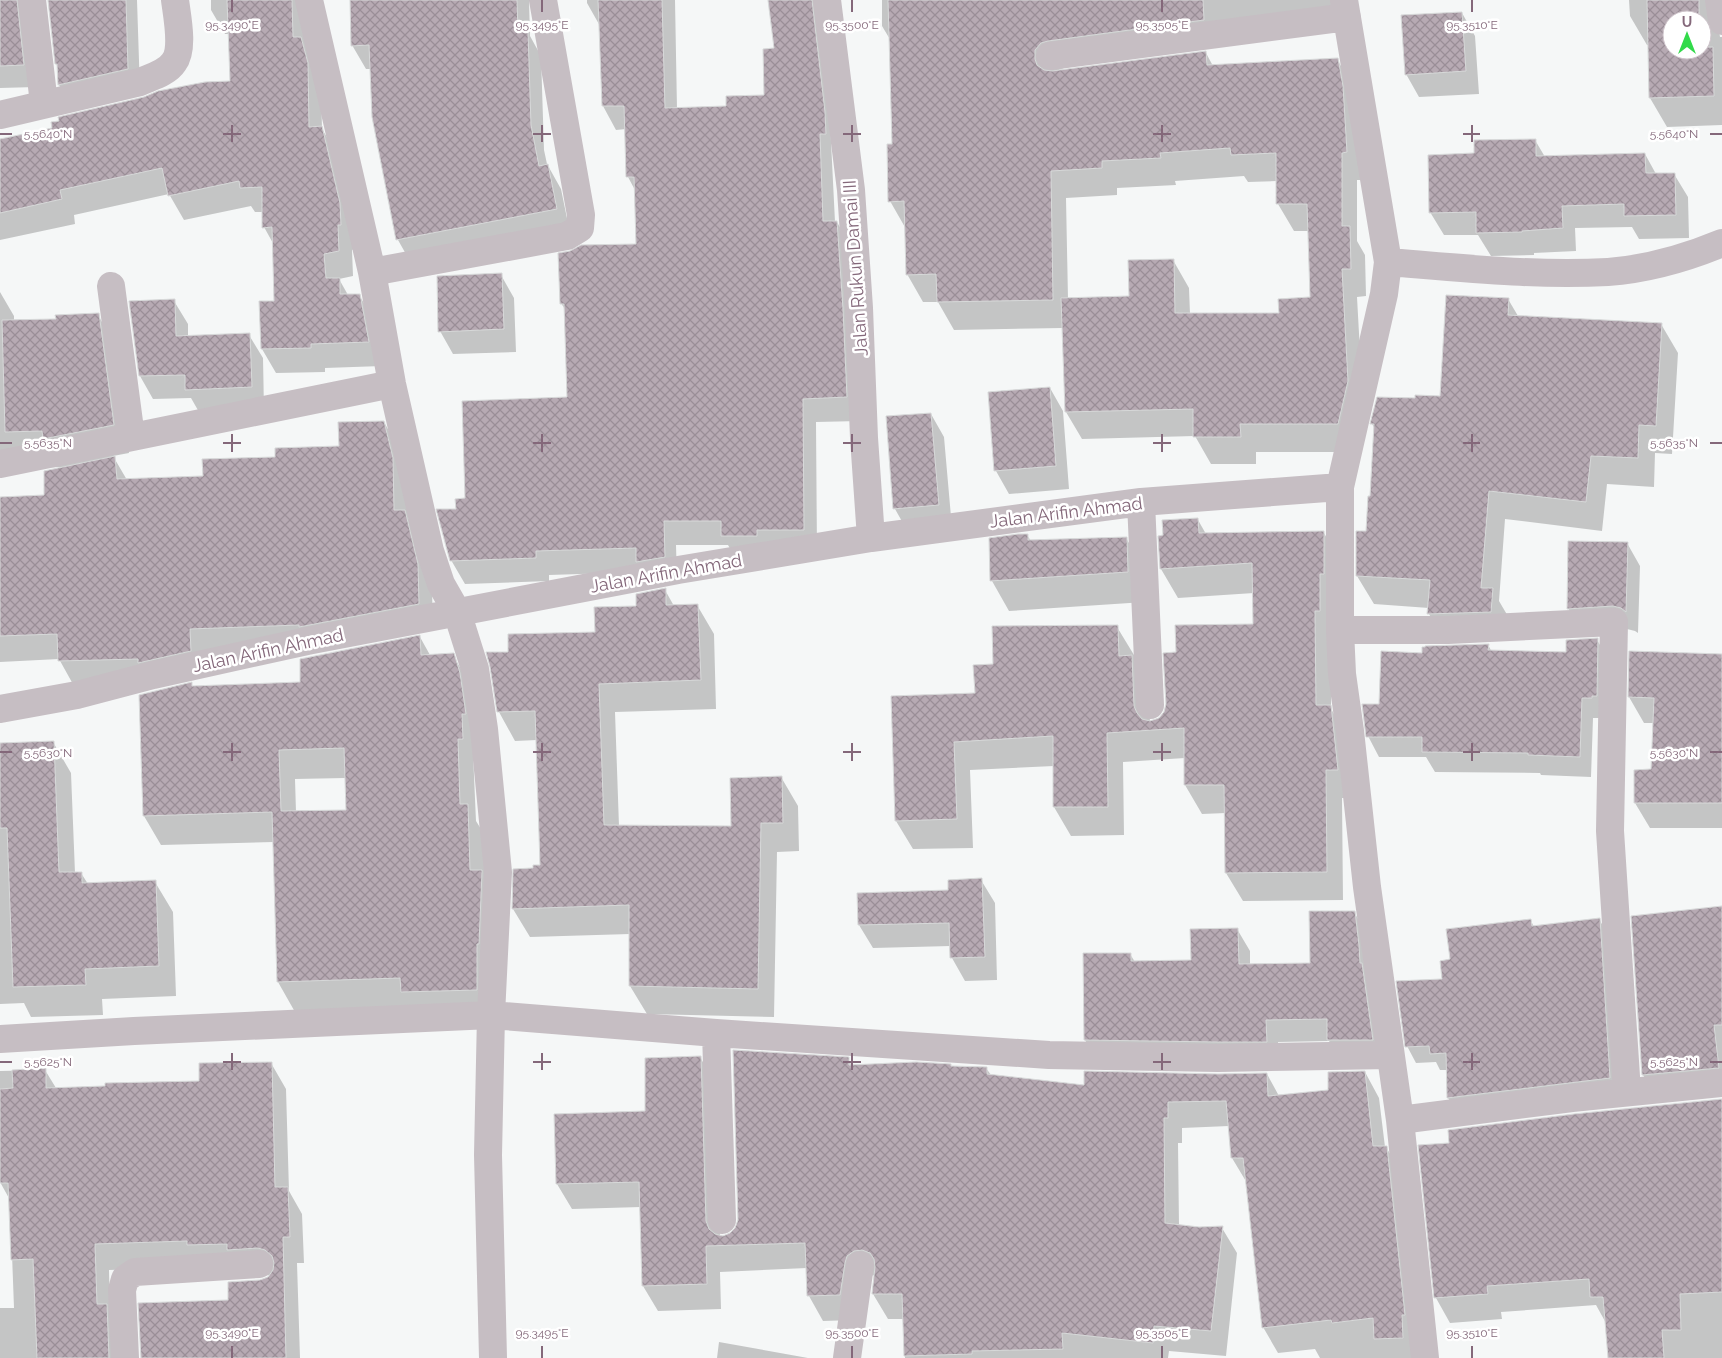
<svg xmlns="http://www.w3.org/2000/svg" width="1722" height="1358" viewBox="0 0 1722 1358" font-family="Raleway,sans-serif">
<defs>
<pattern id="building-cross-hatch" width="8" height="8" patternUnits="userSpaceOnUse" patternTransform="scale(1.25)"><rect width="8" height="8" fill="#b7aab3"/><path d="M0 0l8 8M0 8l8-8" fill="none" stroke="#9a8e97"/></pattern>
</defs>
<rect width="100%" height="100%" fill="#f5f7f7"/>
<path fill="#0003" fill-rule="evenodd" d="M0,0H20L36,87L0,88Z
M49,0H137L140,91L71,106L59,85L58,67L56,64Z
M211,0H304L321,89L322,129L336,152L354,249L352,250L353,276L339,279L348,295H359L374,320L382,366L325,368V372L276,373L262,349L275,302L274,245L264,227L263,212H255L251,206L184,220L169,194L74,215L75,224L0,240V140L54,129L231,82L229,34H225L211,10Z
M351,0H529L530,36L541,56L544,150L547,164L561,189L570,233L411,263L398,240L373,117L371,69H366L352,45Z
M587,0H675L677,109L728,107L765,96L776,50L769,0H824L835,222H837L850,246L860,421L816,422L817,553L736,559L728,545H676L677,580L643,572L549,575V581L465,584L451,560L457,510L568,398L566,311L561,303L637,245L635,190L628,177L626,129L616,130L603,106L600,26L587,3Z
M882,0H1341L1342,22L1064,68L1056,71L1206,53L1213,66L1337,59L1353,87L1362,180H1357V241L1365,255L1366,296L1357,297L1363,406L1354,452H1256V464H1211L1195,436L1082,439L1066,412L1063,328L954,330L938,302H923L907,274L906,229L890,201L893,145L891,41L882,26ZM1244,176L1248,182L1277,181L1278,204L1294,231H1309L1311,298L1281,314H1190L1189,288L1173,260L1130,298L1068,299L1066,198L1117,195V188L1176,185L1175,181Z
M1629,0H1714L1720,37H1722V125L1667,127L1650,98L1649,45H1647L1630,16ZM1672,20H1702V50H1672Z
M1462,13L1475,36L1479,94L1419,97L1406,74Z
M1535,140L1545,157L1645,154L1656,174H1674L1688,197L1689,238L1639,239L1632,227L1575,228L1576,251L1534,253V255L1491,256L1478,235H1444L1430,212L1475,154Z
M501,275L514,298L516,352L453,354L440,331Z
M0,292L14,316V321L57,320L98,315L114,343L129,453L113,456L127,480L204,477L276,458L340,447L384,422L398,447L407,485L408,517L418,536L432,590L433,629L74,686L59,659L0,662V498L46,496L62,469V467L0,469Z
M1508,299L1518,316L1661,324L1678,353L1672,454L1655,453L1654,487L1607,484L1602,531L1505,519L1499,601L1509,618L1445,643L1429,614V608L1374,604L1357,576L1367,532L1371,498L1375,429L1372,424L1378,398L1416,400L1441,398Z
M174,301L188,324V336L249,335L263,358L264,410L199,412L191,398L153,399L140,376L130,302Z
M1050,388L1063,411L1069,489L1009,494L996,471L990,393Z
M931,414L944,437L952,528L908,532L895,509Z
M1198,520L1206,534L1324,533L1340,561L1331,640V709L1347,735L1354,798H1342L1343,900L1243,901L1226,873V813L1202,814L1185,785V758L1123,762L1124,835L1071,836L1054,807V766L970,770L973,848L913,849L896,821L994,665L1117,627L1134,655V661L1148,685L1150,722L1160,719L1165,712L1177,654L1254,625V593L1178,598L1161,569L1159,537Z
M1027,535L1031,541L1126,538L1144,568L1145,602L1009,611L992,581Z
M1627,543L1640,566L1638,633L1635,631L1627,629L1581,631L1568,608Z
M665,590L674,606L697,605L714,634L716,709L615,712L619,826L732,827L781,777L798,806L799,851L777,852L774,1017L647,1014L630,986V934L530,937L513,909L534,869L541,866L537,740L515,741L499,712L492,666L510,653L596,633Z
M420,637L430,655H453L470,685L476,821L484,834L493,1019L295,1012L278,982L274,842L161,845L144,816L191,684L193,687L302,683ZM346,778L347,811L296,812L295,779Z
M1597,640L1609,660L1603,718H1593L1591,777L1541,775L1540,773L1435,772L1426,757H1379L1368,736L1380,706L1423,654L1488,645L1492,652L1567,653Z
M1630,652L1722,655V828H1650L1635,803L1652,771L1654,723H1644L1629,697Z
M53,742L71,773L75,873H81L88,884L155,882L173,912L176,996L102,999L103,1015L31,1017L24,1003L0,1004V744Z
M981,880L995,903L997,980L965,981L952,958L951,946L873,948L859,925L858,894L950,891Z
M1722,907V1094L1658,1100L1643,1075L1632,917Z
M1354,912L1367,934L1385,1061L1341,1062L1329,1041L1278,1042L1279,1063L1098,1062L1085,1040L1130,954L1135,962L1192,961L1237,929L1250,951V966L1311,965Z
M1599,919L1609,936L1619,1095L1458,1114L1448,1098L1447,1070H1440L1436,1062L1416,1063L1407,1046L1443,980L1451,961L1531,921L1534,927Z
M700,1057L715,1083L720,1236L723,1237L730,1235L737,1228L848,1059L852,1066L986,1068L991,1075L1085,1087L1218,1075L1267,1074L1279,1096L1330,1091L1365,1072L1379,1098L1385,1147H1386L1401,1172L1417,1358H1320L1315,1349L1278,1353L1263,1327L1247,1183L1232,1158L1229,1126L1182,1128V1143H1178L1179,1226L1199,1228H1222L1237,1253L1226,1356L1169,1351L1168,1358H905L904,1319H888L873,1294L876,1275L868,1276L854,1320L823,1321L809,1296L807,1268L720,1272L721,1309L658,1311L643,1286L641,1207L572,1209L557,1184L646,1112Z
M271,1063L286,1089L289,1191L302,1214L304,1263H297L300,1358H142L272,1275L244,1276L201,1267L109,1270L110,1312L123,1358H0V1308H14L10,1200L0,1182V1071L45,1070L56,1088L200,1082Z
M1722,1100V1358H1609L1606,1323L1596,1305L1501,1312L1502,1319L1450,1323L1436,1298L1450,1145Z
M719,1342L808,1358H717Z"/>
<path fill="url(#building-cross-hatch)" stroke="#d7d9d9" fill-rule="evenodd" d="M0,0H17L24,65L0,66Z
M48,0H126L128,69L58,85L57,64H55Z
M227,0H292L293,37H301L308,63L309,127L322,126L340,203L341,225H338L339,251L324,254L326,278H340V294H360L369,342L311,344V348L261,349L259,301H274L272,227L262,228V187L240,188L239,181L168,196L162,168L60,190L62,199L0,213V139L52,128L51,122L59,121L58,117L144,97L158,91L205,82L230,81Z
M350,0H517L518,31H528L531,125L539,166L548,164L557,209L396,240L372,117L369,45L351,46Z
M598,0H662L665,108L726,106V96L764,95L763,49L774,48L768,0H812L825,112L826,134H820L823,221H837L843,309L847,397L803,399L804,530H757V536H721V521H664L665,557L636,562V548L536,551V558L450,561L436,509H456L455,499L465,498L462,401L567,397L564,304H560L558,253L570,251L581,245L636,244L634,177H626L624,106H602Z
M888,0H1203L1204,20L1048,41L1041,43L1035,50V59L1037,65L1044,70L1052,71L1206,51L1207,65L1338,58L1343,86L1347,152L1342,153V226H1350L1351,269H1342L1348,381L1338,424H1240L1241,437H1193V409L1065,412L1061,298L1129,296L1128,260L1174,259L1175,313H1279L1278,299L1310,297L1307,204H1276V153L1231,155L1230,148L1160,153L1161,158L1102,161V168L1051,171L1053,300L937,302L936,274L906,275L904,201L888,202L887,144H892Z
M1647,0H1699V20H1672V50H1702V47H1713L1714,96L1649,98Z
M1462,12L1466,71L1405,75L1401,15Z
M1536,139V156L1645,153L1646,173H1675L1676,215L1624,216V204L1562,206L1563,228L1522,231V232L1476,233V212L1429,213L1428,155L1474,153V140Z
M502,273L504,329L438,332L437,276Z
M1446,295L1509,298L1508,315L1662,323L1656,426L1639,425L1638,458L1591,456L1586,502L1489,491L1481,588H1493L1491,612L1427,614L1430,580L1356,576V531H1366L1368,496H1370L1374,424H1370L1377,397L1415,398V395L1440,396Z
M175,299L176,336L250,333L252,387L185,390V375L139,376L129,301Z
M99,313L114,425L43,439L42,431L5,432L2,320L56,319L55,315Z
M1050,387L1056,466L994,471L988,392Z
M931,413L939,505L893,509L886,416Z
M384,421L393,458L394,510H405L418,564L419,604L299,627V625L190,629L191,651L138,663V659L58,661L57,634L0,636V497L44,495V471L115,456L117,479L203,476L202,459L275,457V448L339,446L338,422Z
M1198,518L1199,533L1324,531V574H1320V611H1315L1316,705H1331L1338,770H1326L1327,872L1225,873L1224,785H1184V728L1107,733L1108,807H1053V736L954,742L957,819L895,821L891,696L975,693L973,665L993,664L992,626L1118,625L1119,656L1132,655L1134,706L1137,713L1142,719L1150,721L1159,718L1164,712L1166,704L1163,653L1176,652L1175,625L1253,624L1252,563L1160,569L1158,536L1163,535L1162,520Z
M1018,534H1028V540L1127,537L1128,572L990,581L989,538Z
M1568,541L1628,542L1626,612L1621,608L1613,606L1567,609Z
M666,588V605L698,604L701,680L599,684L604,825L731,826L730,778L782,776L783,823H761L758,989L629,986V905L512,909L513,869L533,868V865H540L535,711L497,712L490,667L486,652H508V634L595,632L594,607L636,606V594Z
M420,635L421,655L454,653L460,673L466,714H462L463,739H458L460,804H468L470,870H482V872L479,944H477V990L401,992L400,978L277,982L272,812L143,816L139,695L192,682V686L300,682V659ZM344,748L346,810L281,811L279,750Z
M1598,638L1597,696H1592V698H1582L1580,757L1528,755V753L1422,752V737H1366L1362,704H1379L1381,651L1422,653V647H1425V646L1489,644L1488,650L1566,652V640Z
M1629,651L1722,654V803H1634V770L1651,769L1654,698L1628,697Z
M54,741L59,872H82V883L156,880L159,966L85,969L86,985L13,987L7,828H0V743Z
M982,878L985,957L950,958L949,923L858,925L857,893L948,890V880Z
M1722,906V1025H1714L1719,1068L1642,1075L1631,916Z
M1309,911H1355L1359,945L1360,963H1362L1373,1040H1327V1019L1266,1020L1267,1042H1218L1084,1040L1083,953H1131V961L1191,960L1190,929L1238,928L1239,964L1310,963Z
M1600,918L1610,1078L1447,1098L1446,1053L1430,1054L1429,1046L1405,1047L1396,981L1442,979L1440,961L1450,959L1446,929L1531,919L1532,926Z
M733,1050L849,1057V1065L916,1062L951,1064V1066L987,1067V1074L1084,1085V1071L1218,1074L1267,1073L1268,1096L1328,1090V1072L1365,1071L1373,1146H1387L1405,1315H1402L1403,1338L1374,1339L1373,1318L1332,1323L1331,1320L1262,1328L1243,1158H1231L1226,1101L1168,1102V1118H1164L1165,1223L1199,1227L1223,1226L1211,1331L1154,1326L1153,1343L1062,1333L1063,1349L972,1351V1354L904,1356L902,1294H872L875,1267L874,1259L870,1253L862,1250L854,1251L847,1256L845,1263L840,1295L807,1296L805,1243L706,1246L707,1284L642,1286L639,1182L556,1184L554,1114L645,1111V1058L701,1056L706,1221L709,1229L715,1234L723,1236L730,1233L735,1228L738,1220Z
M272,1062L275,1187H288L290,1237H283L286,1358H141L138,1303L228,1300V1282L260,1280L268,1277L273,1270L274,1263L272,1256L265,1250L258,1248L227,1250V1244L187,1245V1241L95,1244L97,1304H107L109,1358H37L33,1259L11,1260L8,1183H0V1089L13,1088L12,1070L46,1068V1088L105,1086V1083L199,1081V1063Z
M1722,1099V1292L1680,1294L1681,1330H1662L1664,1358H1608L1603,1297H1590L1589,1279L1487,1286L1488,1294L1434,1298L1418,1145L1449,1143L1448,1130L1574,1114Z"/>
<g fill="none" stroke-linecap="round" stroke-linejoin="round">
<path stroke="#c6bec3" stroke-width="28" d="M32,0L44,104
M309,0L372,272L392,384L430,551L441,584L457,612L475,669L484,729L498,872L491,1015L488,1155L493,1358
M827,0L851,190L859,308L864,438L871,538
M1344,0L1388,262
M1719,0L1722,21
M1050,56L1347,17
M0,115L140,82C151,77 167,73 174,62C184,49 177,16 175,0
M372,272L567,236L580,228L581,215L543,0
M111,286L131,437
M0,464L392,384
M1141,502L1150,705
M1340,630H1448L1614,622L1610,831L1627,1092
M0,709L77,695L153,675L307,641L678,570L871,538L1141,502L1340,487
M716,1033L722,1220
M0,1039L134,1031L491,1015L716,1033L1049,1055L1218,1058L1390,1055
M1400,1120L1572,1098L1722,1083
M125,1358L122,1290L125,1279L135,1272L259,1264
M847,1358L860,1265
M1425,1358L1400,1120L1367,887L1350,731L1342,674L1340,630V487L1384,294L1388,262C1461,268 1535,276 1608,272C1647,269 1686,258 1722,243"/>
</g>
<path fill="none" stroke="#84687a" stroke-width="2" d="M232,0V12M542,0V12M852,0V12M1162,0V12M1472,0V12M232,125V142M542,125V142M852,125V142M1162,125V142M1472,125V142M0,134H12M223,134H241M533,134H551M843,134H861M1153,134H1171M1463,134H1480M1710,134H1722M232,434V452M542,434V452M852,434V452M1162,434V452M1472,434V452M0,443H12M223,443H241M533,443H551M843,443H861M1153,443H1171M1463,443H1480M1710,443H1722M232,743V761M542,743V761M852,743V761M1162,743V761M1472,743V761M0,752H12M223,752H241M533,752H551M843,752H861M1153,752H1171M1463,752H1480M1710,752H1722M232,1053V1070M542,1053V1070M852,1053V1070M1162,1053V1070M1472,1053V1070M0,1062H12M223,1062H241M533,1062H551M843,1062H861M1153,1062H1171M1463,1062H1480M1710,1062H1722M232,1346V1358M542,1346V1358M852,1346V1358M1162,1346V1358M1472,1346V1358"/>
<g text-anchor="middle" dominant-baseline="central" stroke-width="5" stroke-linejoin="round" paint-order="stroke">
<g font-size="18" fill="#84687a" stroke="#fff">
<text transform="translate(855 268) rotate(-94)">Jalan Rukun Damai III</text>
<text transform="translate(1066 512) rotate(-7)">Jalan Arifin Ahmad</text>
<text transform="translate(666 573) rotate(-10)">Jalan Arifin Ahmad</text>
<text transform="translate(268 650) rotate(-12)">Jalan Arifin Ahmad</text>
</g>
</g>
<g font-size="12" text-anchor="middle" fill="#84687a" stroke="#fff" stroke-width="5" stroke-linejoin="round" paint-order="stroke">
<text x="232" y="29">95.3490°E</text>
<text x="542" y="29">95.3495°E</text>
<text x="852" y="29">95.3500°E</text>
<text x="1162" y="29">95.3505°E</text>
<text x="1472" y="29">95.3510°E</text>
<text x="48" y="138">5.5640°N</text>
<text x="1674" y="138">5.5640°N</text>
<text x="48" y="447">5.5635°N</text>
<text x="1674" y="447">5.5635°N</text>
<text x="48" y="757">5.5630°N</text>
<text x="1674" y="757">5.5630°N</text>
<text x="48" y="1066">5.5625°N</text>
<text x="1674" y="1066">5.5625°N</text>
<text x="232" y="1337">95.3490°E</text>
<text x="542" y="1337">95.3495°E</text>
<text x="852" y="1337">95.3500°E</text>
<text x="1162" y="1337">95.3505°E</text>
<text x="1472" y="1337">95.3510°E</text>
</g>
<g transform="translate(1687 35)"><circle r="24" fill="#ffffff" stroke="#cec3ca"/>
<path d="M0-4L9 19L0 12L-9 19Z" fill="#32da4a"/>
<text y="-8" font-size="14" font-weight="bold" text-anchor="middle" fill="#84687a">U</text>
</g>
</svg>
